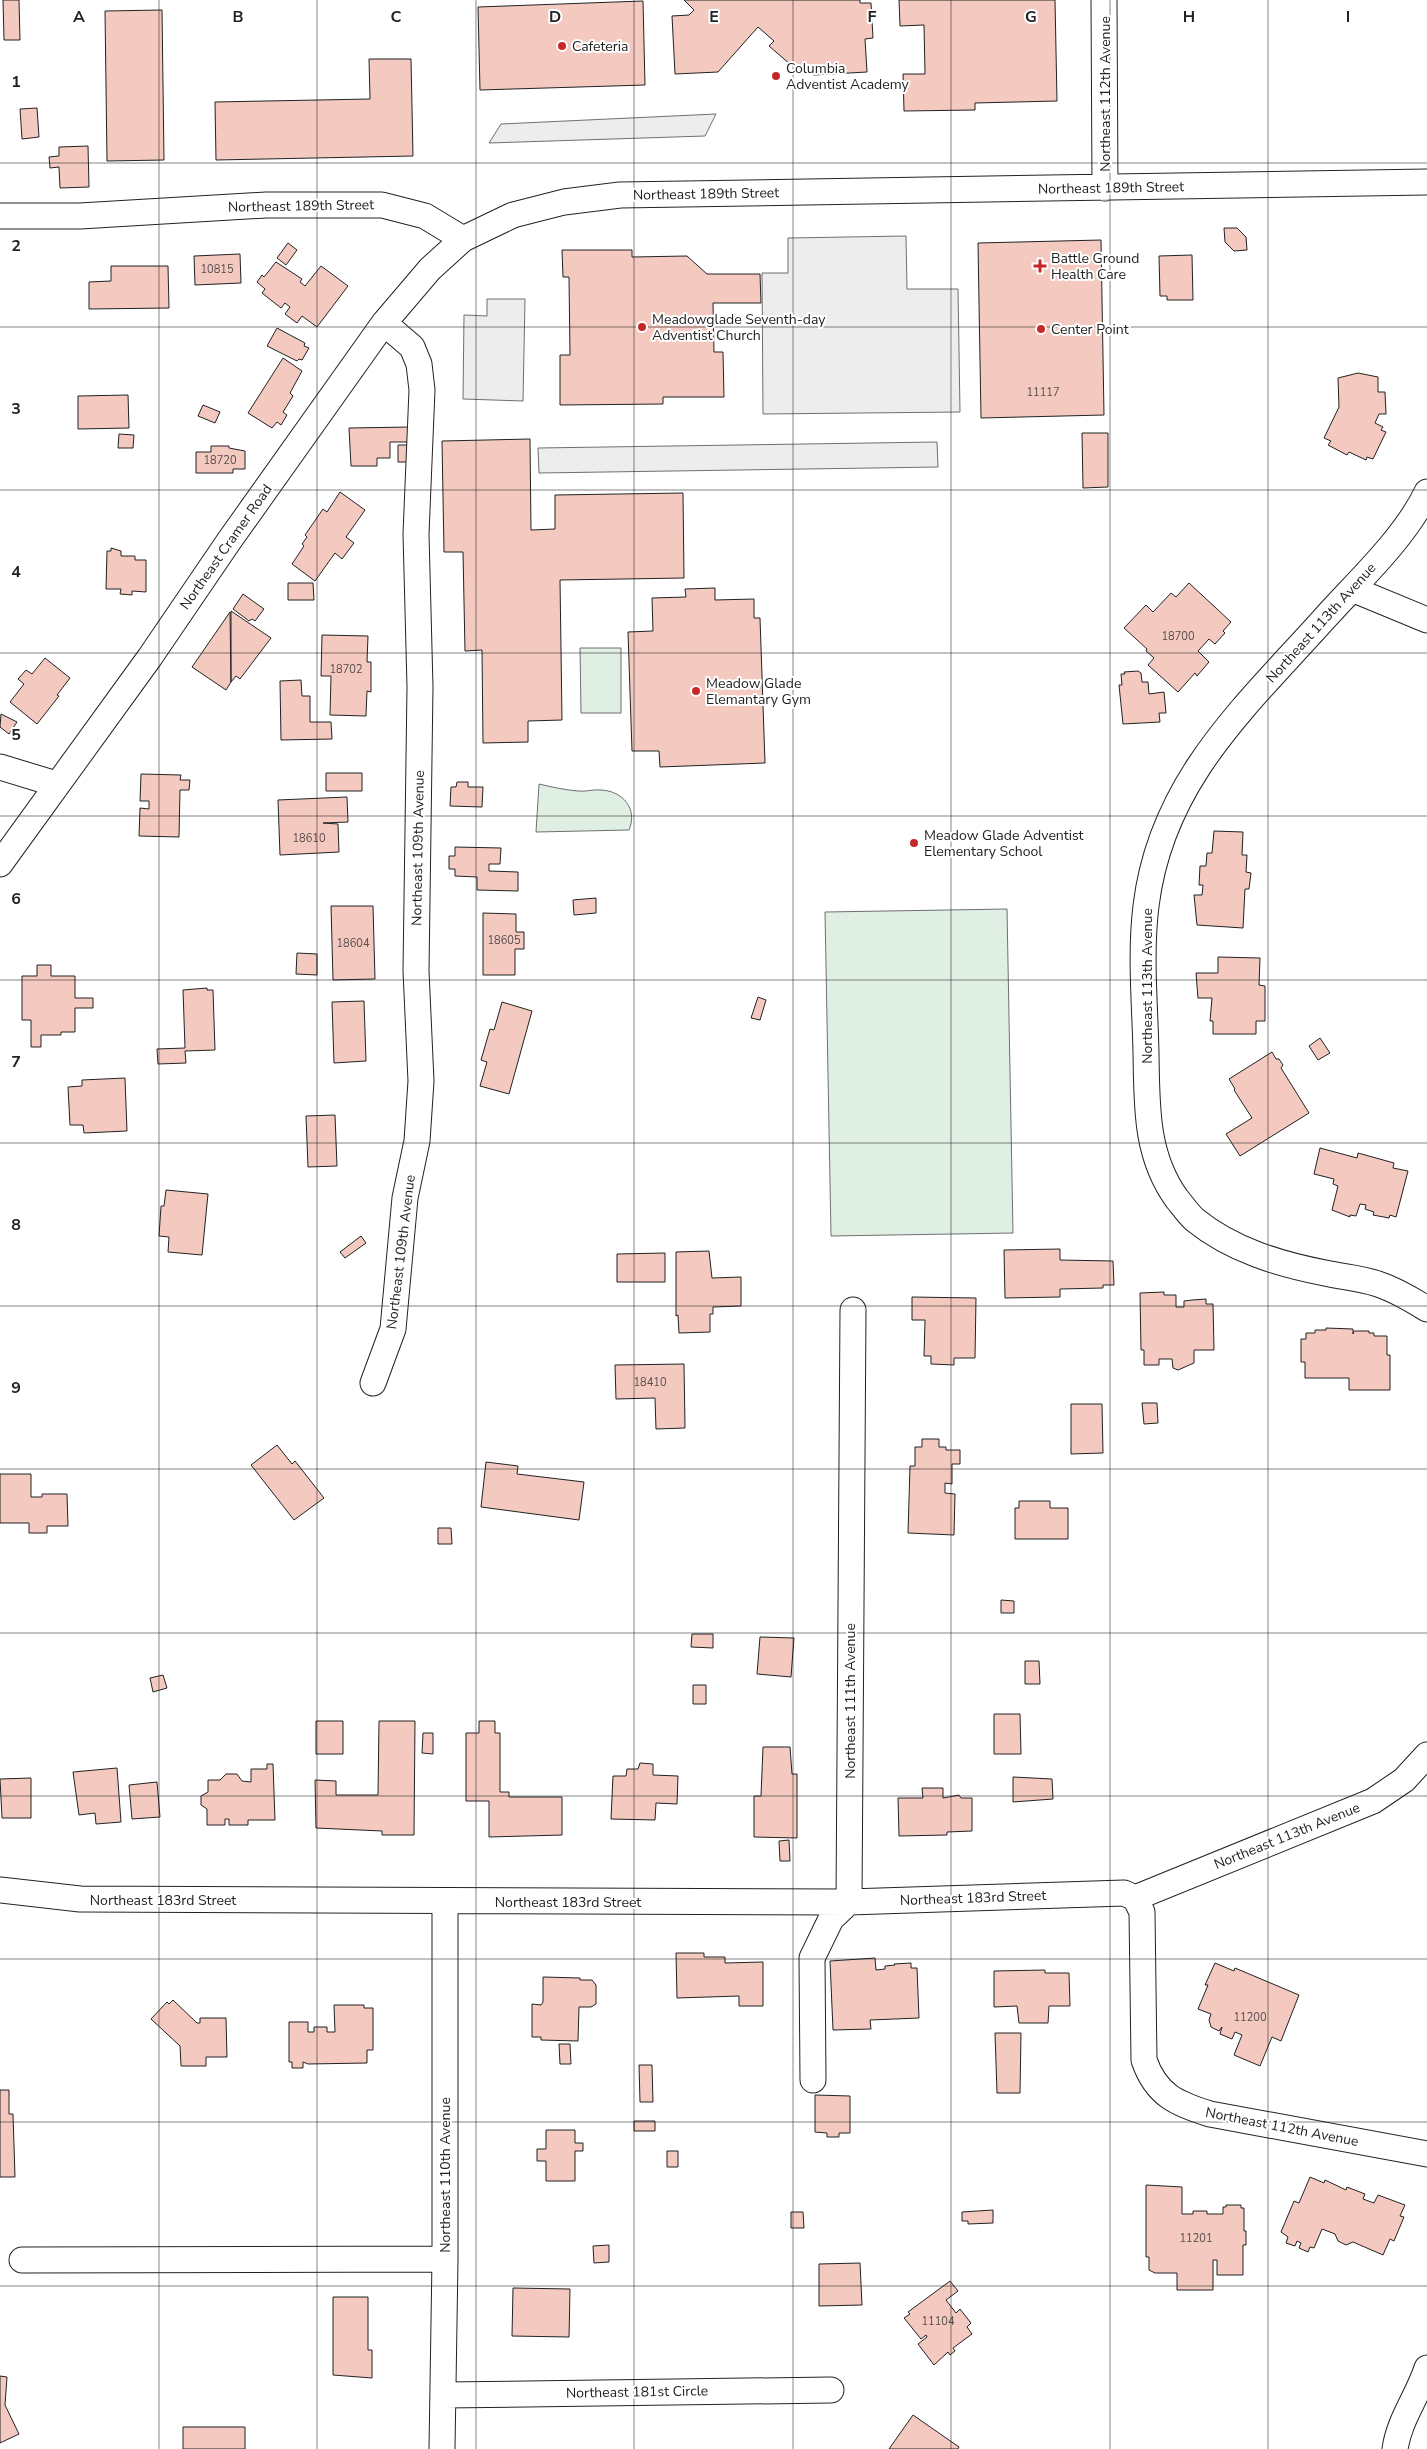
<svg xmlns="http://www.w3.org/2000/svg" width="1427" height="2449" viewBox="0 0 1427 2449" font-family="'Nunito Sans',sans-serif">
<rect width="100%" height="100%" fill="#fff"/>
<path fill="#e0efe3" stroke="#6f6f6f" d="M580,648H621V713H581Z
M539,784C552,787 565,790 578,791C586,792 594,789 601,790C623,791 638,809 629,830L536,832Z
M1007,909L1013,1233L831,1236L825,912Z"/>
<path fill="#ededed" stroke="#6f6f6f" d="M716,114L705,136L489,143L501,124Z
M906,236L907,289H958L960,412L763,414L762,273H788V238Z
M487,299H525L523,401L463,399L464,315L487,316Z
M937,442L938,467L539,473L538,448Z"/>
<path fill="#f3c9c0" stroke="#222" d="M3,0H19L20,40H4Z
M684,0H860V3H871L873,38L865,39L867,72L814,75L791,65L769,46L774,41L758,27L718,72L675,74L672,16L689,15L694,10Z
M899,0H1055L1057,101L975,103V110L904,111L903,74H925L924,25L900,26Z
M643,1L645,85L480,90L478,7Z
M162,10L164,160L107,161L105,11Z
M369,59H411L413,156L216,160L215,102L370,99Z
M37,108L39,137L22,139L20,109Z
M88,146L89,187L60,188L59,167L50,168L49,157L59,156V147Z
M1224,228H1237L1246,237L1247,250L1234,251L1225,242Z
M1101,240L1104,415L981,418L978,243Z
M288,243L297,250L286,265L277,258Z
M562,250H632V257L687,256L707,274H760L761,303H713L714,352H723L724,397H663V404L560,405V355H570L569,277H563Z
M240,254L241,283L195,285L194,256Z
M1192,255L1193,300H1167V296H1160L1159,256Z
M276,262L302,279L300,282L305,286L321,266L348,286L317,327L302,316L297,323L285,314L290,307L285,303L281,308L262,293L265,289L257,282L262,275L264,277Z
M111,266H168L169,308L89,309V282L111,281Z
M277,328L305,343L304,346L309,348L302,360L299,359L297,361L267,346Z
M283,358L302,371L290,393L293,396L283,412L287,415L281,425L277,422L272,428L248,413Z
M1358,373L1378,377V392H1385L1386,414H1379L1375,423L1383,427L1381,430L1386,432L1373,459L1367,457L1366,460L1349,452L1347,455L1328,445L1331,441L1324,438L1339,407L1338,378Z
M128,395L129,428L78,429V396Z
M203,405L220,412L215,423L198,416Z
M410,427V442H390V458H377V466H351L349,428Z
M1082,433H1108V487L1083,488Z
M119,434L134,435L133,448H118Z
M530,439L531,530L555,529V495L683,493L684,578L560,580L562,720L528,721V742L483,743L482,650L465,651L463,552H444L442,441Z
M398,445H409V462H398Z
M211,446H229V448L245,451V469H233V473H196V452H211Z
M340,492L365,510L346,537L354,543L342,559L335,553L315,581L292,564L304,546L302,544L307,537L305,535L323,509L327,512Z
M111,548L121,551V556H135V560H146V592L132,591V595L120,594L121,589H106L107,551H111Z
M288,583H313L314,600H288Z
M1189,583L1231,622L1223,631L1225,633L1215,644L1209,639L1198,651L1209,662L1197,676L1195,673L1178,692L1148,665L1154,658L1146,651L1147,649L1124,628L1146,605L1153,612L1171,593L1176,597Z
M715,588V600L754,599V618H760L765,763L660,767L659,751H632L628,632L653,631L652,598L686,597L685,589Z
M243,594L264,609L255,621L252,619L249,621L233,609Z
M231,611L271,638L240,679L236,676L231,682Z
M230,612L231,682L226,690L192,667Z
M322,635L368,636L367,662H371V692L367,691L366,716L330,715L331,676H321Z
M45,658L70,678L57,695L59,696L37,724L10,702L24,684L18,679L26,670L32,674Z
M1138,671L1141,673L1142,682H1148L1149,694L1164,692L1166,713H1159L1160,722L1123,724L1119,685H1122L1121,674H1125L1124,672Z
M301,680L302,696H310V722H331L332,739L281,740L280,681Z
M1,714L17,722L9,734L0,727Z
M326,773H362V791H326Z
M141,774L181,775L180,780H190L189,790H180L179,837L139,836L140,808L149,809V801H140Z
M457,782H468V787H483L482,807L450,806L451,787H456Z
M347,797L348,822L323,823L338,824L339,852L280,855L278,800Z
M1214,831L1243,832L1242,855H1247L1246,872L1251,873L1249,889H1245L1243,928L1197,925L1194,895H1202L1203,885H1199L1200,866H1206L1207,853H1212Z
M455,847L501,848L500,864H489V871L518,872V891L477,890V877L455,876V869H449V856H455Z
M596,898V913L574,915L573,900Z
M331,906H373L375,979L333,980Z
M483,913L516,914V932H524V949H515V975H483Z
M297,953L317,954V975L296,974Z
M1218,957L1260,958L1259,985L1265,986V1021H1256V1034H1213V1021H1210L1212,998H1198L1196,973H1218Z
M37,965H51V976H75V998H93V1008H75V1032H61V1035H41V1047H31V1020H22V976H37Z
M207,988V990H213L215,1050L185,1051L186,1063L158,1064L157,1049L185,1048L183,990Z
M758,997L766,1000L760,1020L751,1018Z
M364,1001L366,1061L334,1063L332,1002Z
M502,1002L532,1011L509,1094L480,1086L487,1062L481,1060L490,1029L494,1030Z
M1320,1038L1330,1053L1318,1060L1309,1046Z
M1272,1052L1276,1059H1279L1283,1065L1281,1068L1309,1113L1240,1156L1226,1134L1252,1118L1234,1090L1235,1089L1229,1079Z
M125,1078L127,1131L84,1133L83,1125H70L68,1087L82,1086V1080Z
M335,1115L337,1166L308,1167L306,1116Z
M1320,1148L1357,1158L1358,1153L1394,1163L1393,1168L1408,1171L1396,1217L1390,1215L1389,1218L1373,1215L1374,1212L1365,1209L1366,1205L1360,1204L1356,1216L1350,1215V1217L1332,1210L1338,1186L1333,1184L1334,1179L1314,1174Z
M166,1190L208,1194L202,1255L168,1252L169,1237L159,1236L161,1206H164Z
M361,1236L366,1243L345,1258L340,1252Z
M1060,1249V1260L1113,1261L1114,1285H1103V1288L1060,1289V1297L1005,1298L1004,1250Z
M709,1251L712,1278L741,1277V1306L713,1307V1314H710V1332L679,1333L678,1315L676,1316V1252Z
M665,1253V1282H617V1254Z
M1164,1292V1295H1176V1307H1184V1301L1192,1300L1206,1299V1304H1213L1214,1350H1194V1363L1178,1370L1173,1368L1172,1359H1159V1365H1144V1350H1141L1140,1293Z
M912,1297L976,1298L975,1358H954V1365L931,1364V1356H924L925,1320H912Z
M1326,1328L1353,1329V1334L1354,1331H1369V1333H1374V1336H1387V1355H1390V1390H1349V1378H1305V1362H1301V1339H1306V1333H1315V1330H1326Z
M684,1364L685,1428L656,1429L655,1398L616,1399L615,1365Z
M1142,1403H1157L1158,1423L1144,1424Z
M1071,1404H1102L1103,1453L1071,1454Z
M922,1439H939V1447H946V1450H960V1464H952V1484L945,1483V1493L955,1494L954,1535L908,1533L910,1466H915V1447H922Z
M277,1445L292,1464L295,1461L324,1498L294,1520L251,1465Z
M486,1462L518,1466L517,1474L584,1482L579,1520L481,1507Z
M0,1474H31V1497H42V1494H67L68,1526H47V1533H29V1523H0Z
M1019,1501H1050V1508H1068V1539H1015V1508H1019Z
M438,1528H451L452,1544H438Z
M1001,1600L1014,1601V1613H1001Z
M692,1634H713V1648L691,1647Z
M760,1637L794,1638L791,1677L757,1674Z
M1025,1661H1039L1040,1684H1025Z
M163,1675L167,1688L153,1692L150,1678Z
M693,1685H706V1704H693Z
M994,1714H1020L1021,1754H994Z
M316,1721H343V1754H316Z
M379,1721H415L414,1835H382V1831L316,1828L315,1780L336,1781V1795H378Z
M479,1721H495V1733H500V1792H509V1797H562V1835L489,1837V1801H466V1733H479Z
M423,1733H433V1754L422,1753Z
M763,1747H790L792,1774H797V1838L754,1837V1796H761Z
M640,1763L653,1764V1775L678,1776L677,1804L656,1803L655,1820L611,1819L613,1776H626L627,1769H638Z
M267,1764H273L275,1820H248V1825H229V1819H225V1825H207V1809L201,1805V1796L208,1792V1780H220L226,1774H237L242,1781L251,1782V1769H267Z
M117,1768L121,1822L96,1824L95,1813L79,1815L73,1772Z
M1013,1777L1052,1779L1053,1799L1013,1802Z
M31,1778V1818H2L0,1779Z
M157,1782L160,1817L132,1819L129,1785Z
M922,1788H943V1798L959,1795L961,1798H972V1831L947,1832V1835L899,1836L898,1798H923Z
M789,1840L790,1861H780L779,1841Z
M676,1953H704V1957H725V1963L763,1962V2006H739V1996L677,1998Z
M875,1958L876,1970L885,1969V1966L895,1965L894,1964L911,1963V1968H917L919,2018L870,2020L871,2029L833,2030L830,1961Z
M1215,1963L1234,1971L1235,1968L1299,1995L1281,2041L1272,2037L1260,2066L1234,2055L1242,2035L1235,2032L1232,2039L1220,2034L1222,2027L1219,2031L1211,2027L1209,2020L1211,2014L1198,2009L1208,1985H1205Z
M1045,1970V1973H1069L1070,2006H1049L1048,2023H1019L1017,2006L994,2007V1971Z
M543,1977L580,1978V1980H592L596,1985V2004L591,2007H579L578,2041L541,2040V2037H532V2004L541,2005L543,2002Z
M173,2000L197,2023H200V2018H226L227,2057H206V2066H181L180,2046L151,2019L167,2002L169,2004Z
M334,2005H364V2008H373V2050H367V2063L308,2064L303,2062V2068H292V2062H289V2022H308V2032H314V2027H327V2032H335Z
M995,2033H1021L1020,2093H997Z
M559,2044H570L571,2064H560Z
M639,2065H652L653,2102H640Z
M0,2090H9V2114H13L15,2177H0Z
M815,2095L850,2096V2133H839V2137H827V2133L815,2132Z
M634,2121H655V2131H634Z
M546,2130H575V2143H583V2151H575V2181H546V2161H537V2149H546Z
M667,2151H678V2167H667Z
M1310,2177L1324,2183L1325,2180L1346,2190L1347,2187L1365,2194L1363,2199L1374,2203L1378,2195L1405,2205L1400,2216L1404,2217L1394,2241L1390,2239L1383,2255L1353,2242L1346,2245L1338,2241L1335,2234L1322,2229L1314,2248L1310,2247L1308,2252L1299,2248L1301,2243L1297,2241L1295,2246L1286,2243L1288,2237L1281,2232L1294,2201L1299,2203Z
M1146,2185L1182,2187V2214H1193V2211H1207V2214H1223V2207H1226V2205H1241V2208H1244V2231H1246V2245H1243V2275H1217V2260H1213V2290H1177V2273H1155L1149,2270V2257H1146Z
M993,2210V2223L968,2224V2221H962V2212Z
M791,2212H803L804,2228H791Z
M609,2245V2262L594,2263L593,2246Z
M860,2263L862,2305L819,2306V2264Z
M950,2281L958,2291L946,2300L956,2313L960,2309L971,2323L967,2327L972,2334L953,2348L955,2351L950,2355L948,2352L934,2365L918,2344L927,2337L926,2335L921,2339L904,2318L910,2314L908,2312Z
M513,2288L570,2289L569,2337L512,2336Z
M333,2297H368V2350H372V2378L333,2375Z
M0,2376L7,2377L5,2405L19,2434L0,2443Z
M913,2415L959,2447L958,2449H889Z
M183,2427H245V2449H183Z"/>
<g fill="none" stroke-linecap="round" stroke-linejoin="round">
<defs>
<path id="minor" d="M1104,0L1105,188
M0,216H80L266,205H382L425,216L463,239
M1427,492C1405,538 1358,581 1324,619C1245,707 1161,781 1146,906C1140,954 1145,1005 1146,1053C1147,1105 1145,1155 1177,1199C1183,1206 1188,1214 1195,1220C1232,1250 1279,1264 1325,1273C1343,1277 1361,1278 1378,1284C1396,1290 1411,1299 1427,1309
M1352,589L1427,620
M0,767L56,784
M0,864L150,657L229,541L384,323L430,269L463,239L513,215L564,202L620,195L1427,182
M373,1383L393,1329L405,1198L417,1141L421,1081L416,971L420,687L416,534L422,390L419,364L412,347L384,323
M0,1890L80,1899L849,1902L1124,1893L1135,1898
M1135,1898L1142,1912L1144,2060C1156,2095 1177,2104 1210,2114L1427,2154
M1135,1898L1373,1801L1404,1780L1427,1755
M813,2080L812,1958L831,1919L849,1902L853,1310
M22,2260L445,2259
M443,2395L831,2390
M442,2449L445,2259V1902
M1395,2449C1399,2420 1418,2396 1427,2368"/>
</defs>
<use href="#minor" stroke="#222" stroke-width="27"/>
<use href="#minor" stroke="#fff" stroke-width="25"/>
</g>
<path fill="none" stroke="#222" stroke-width="1" stroke-opacity="0.55" d="M159,0V2449M317,0V2449M476,0V2449M634,0V2449M793,0V2449M951,0V2449M1110,0V2449M1268,0V2449M0,163H1427M0,327H1427M0,490H1427M0,653H1427M0,816H1427M0,980H1427M0,1143H1427M0,1306H1427M0,1469H1427M0,1633H1427M0,1796H1427M0,1959H1427M0,2122H1427M0,2286H1427"/>
<g fill="#c62828" stroke="#fff" stroke-width="2">
<circle cx="562" cy="46" r="5"/>
<circle cx="776" cy="76" r="5"/>
<path d="M1037.5 258.5h5v5h5v5h-5v5h-5v-5h-5v-5h5z"/>
<circle cx="642" cy="327" r="5"/>
<circle cx="1041" cy="329" r="5"/>
<circle cx="696" cy="691" r="5"/>
<circle cx="914" cy="843" r="5"/>
</g>
<g text-anchor="middle" dominant-baseline="central" stroke-width="4" stroke-linejoin="round" paint-order="stroke">
<g font-size="11" fill="#564c4a">
<text x="217" y="269">10815</text>
<text x="1043" y="392">11117</text>
<text x="220" y="460">18720</text>
<text x="1178" y="636">18700</text>
<text x="346" y="669">18702</text>
<text x="309" y="838">18610</text>
<text x="504" y="940">18605</text>
<text x="353" y="943">18604</text>
<text x="650" y="1382">18410</text>
<text x="1250" y="2017">11200</text>
<text x="1196" y="2238">11201</text>
<text x="938" y="2321">11104</text>
</g>
<g font-size="14" fill="#222" stroke="#fff" text-anchor="start">
<text x="572" y="46">Cafeteria</text>
<text x="786" y="68">Columbia<tspan x="786" dy="16">Adventist Academy</tspan></text>
<text x="1051" y="258">Battle Ground<tspan x="1051" dy="16">Health Care</tspan></text>
<text x="652" y="319">Meadowglade Seventh-day<tspan x="652" dy="16">Adventist Church</tspan></text>
<text x="1051" y="329">Center Point</text>
<text x="706" y="683">Meadow Glade<tspan x="706" dy="16">Elemantary Gym</tspan></text>
<text x="924" y="835">Meadow Glade Adventist<tspan x="924" dy="16">Elementary School</tspan></text>
</g>
<g font-size="14" fill="#222" stroke="#fff">
<text transform="translate(1105 94) rotate(-90)">Northeast 112th Avenue</text>
<text transform="translate(1111 188) rotate(-1)">Northeast 189th Street</text>
<text transform="translate(706 194) rotate(-1)">Northeast 189th Street</text>
<text transform="translate(301 206) rotate(-1)">Northeast 189th Street</text>
<text transform="translate(226 547) rotate(-55)">Northeast Cramer Road</text>
<text transform="translate(1321 623) rotate(-48)">Northeast 113th Avenue</text>
<text transform="translate(418 848) rotate(-89)">Northeast 109th Avenue</text>
<text transform="translate(1147 986) rotate(-90)">Northeast 113th Avenue</text>
<text transform="translate(401 1252) rotate(-83)">Northeast 109th Avenue</text>
<text transform="translate(850 1701) rotate(-90)">Northeast 111th Avenue</text>
<text transform="translate(1287 1836) rotate(-22)">Northeast 113th Avenue</text>
<text transform="translate(973 1898) rotate(-2)">Northeast 183rd Street</text>
<text x="163" y="1900">Northeast 183rd Street</text>
<text x="568" y="1902">Northeast 183rd Street</text>
<text transform="translate(1282 2127) rotate(11)">Northeast 112th Avenue</text>
<text transform="translate(445 2175) rotate(-90)">Northeast 110th Avenue</text>
<text transform="translate(637 2392) rotate(-1)">Northeast 181st Circle</text>
</g>
</g>
<g font-size="16" text-anchor="middle" font-weight="bold" fill="#222" stroke="#fff" stroke-width="4" stroke-linejoin="round" paint-order="stroke">
<text x="79" y="22">A</text>
<text x="238" y="22">B</text>
<text x="396" y="22">C</text>
<text x="555" y="22">D</text>
<text x="714" y="22">E</text>
<text x="872" y="22">F</text>
<text x="1031" y="22">G</text>
<text x="1189" y="22">H</text>
<text x="1348" y="22">I</text>
<text x="16" y="87">1</text>
<text x="16" y="251">2</text>
<text x="16" y="414">3</text>
<text x="16" y="577">4</text>
<text x="16" y="740">5</text>
<text x="16" y="904">6</text>
<text x="16" y="1067">7</text>
<text x="16" y="1230">8</text>
<text x="16" y="1393">9</text>
</g>
</svg>
